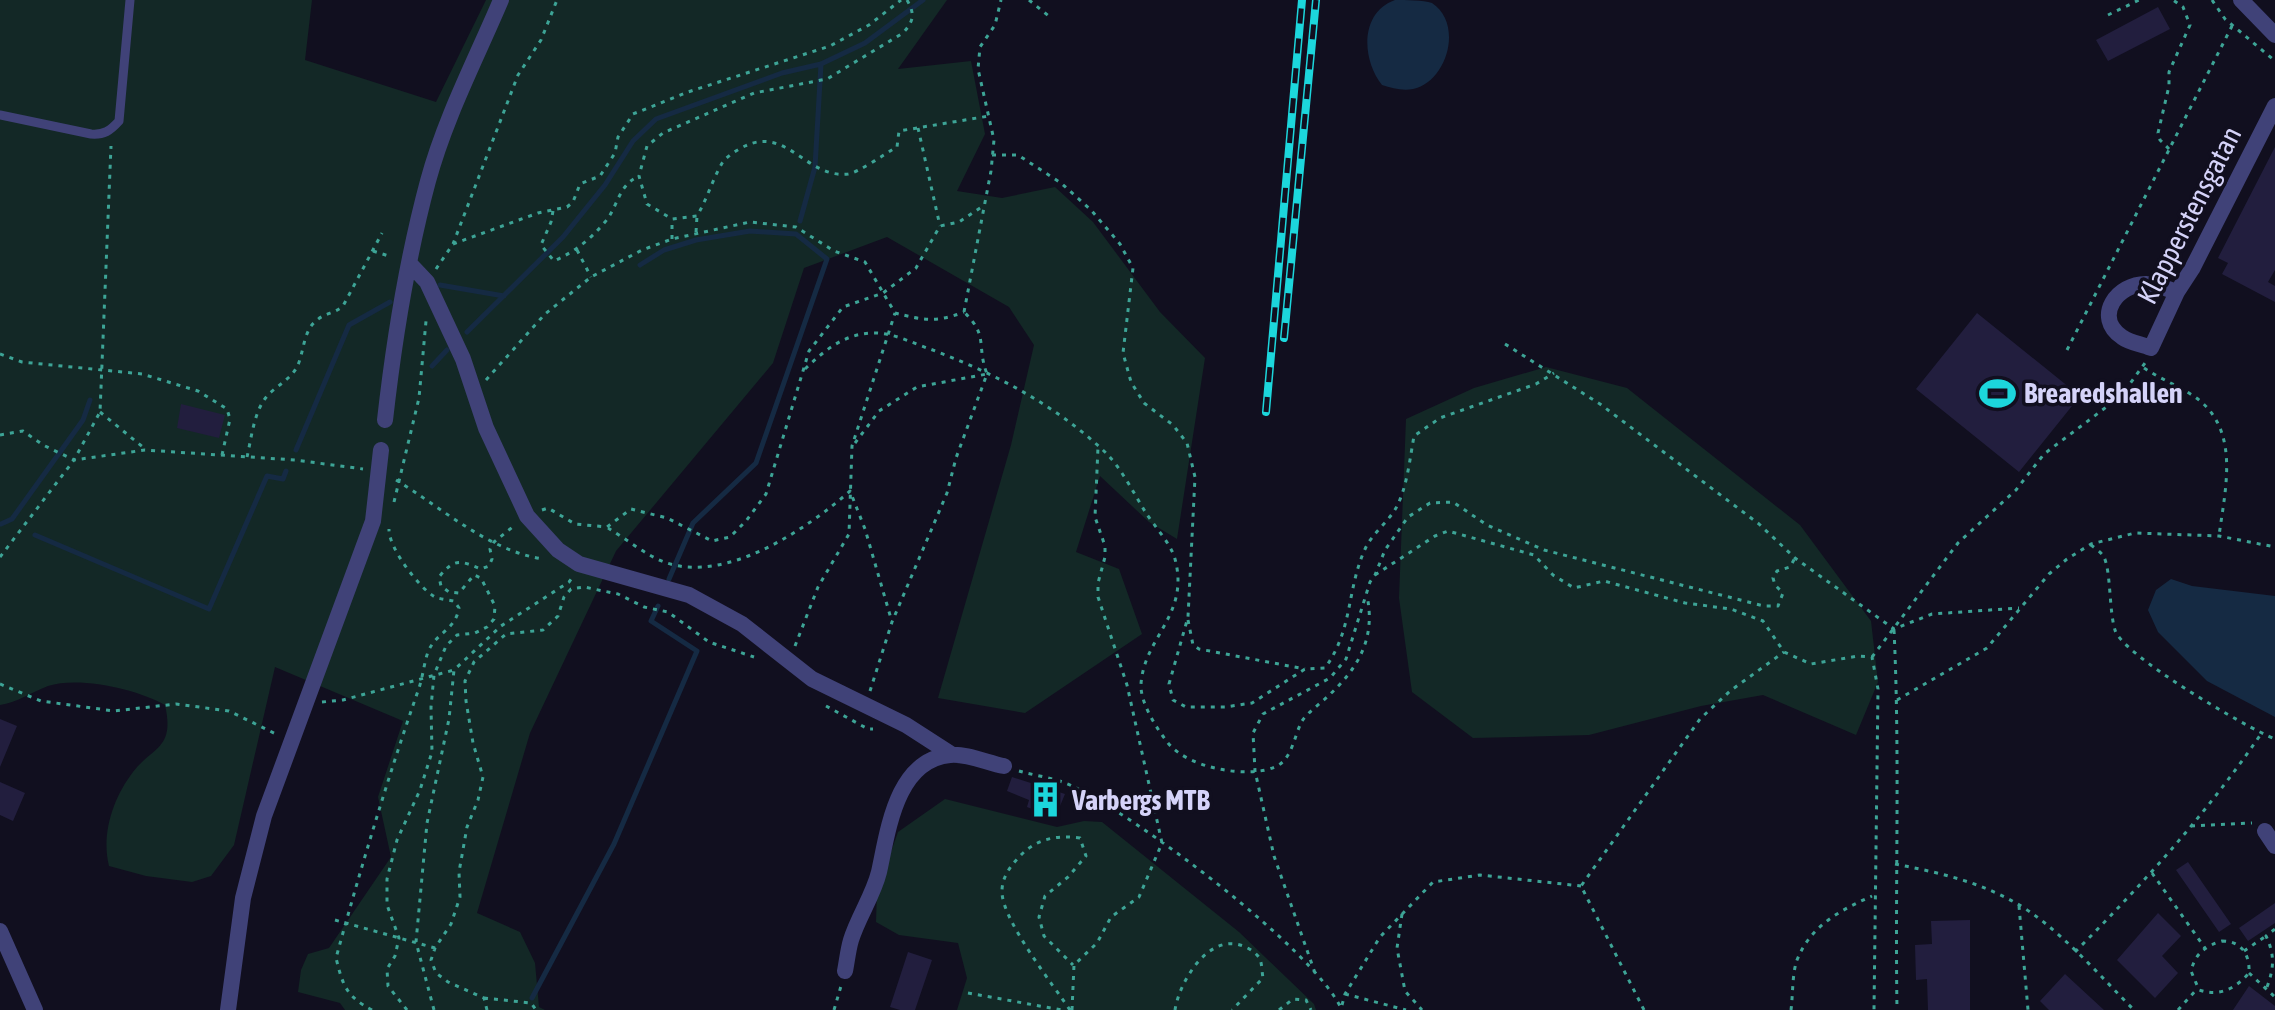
<svg xmlns="http://www.w3.org/2000/svg" width="2275" height="1010" viewBox="0 0 2275 1010" font-family="'Asap Condensed',sans-serif">
<rect width="100%" height="100%" fill="#110f1f"/>
<path fill="#132826" d="M0,0H312L305,60L436,102L486,0H947L898,69L971,61L985,134L957,191L1002,198L1055,187L1093,222L1160,312L1205,358L1177,539L1149,522L1100,476L1076,552L1119,569L1142,634L1025,713L938,698L1011,445L1034,345L1009,307L887,237L804,268L773,363L616,551L530,733L477,913L520,932L535,963L539,1007L545,1010H345L340,1003L298,992L301,970L308,954L329,948L391,857L378,797L403,721L275,667L234,845L211,876L192,882L146,876L109,866C101,834 113,798 133,772C153,746 175,749 165,705C137,689 79,676 48,686C32,692 16,703 0,705Z
M1546,367L1627,388L1800,525L1871,621L1878,682L1856,735L1763,695L1701,706L1589,735L1473,738L1412,692L1399,598L1406,419L1474,388Z
M945,799L1057,827L1084,821L1102,822L1239,932L1314,1004L1316,1010H957L967,978L958,943L899,935L876,922L877,891L898,832Z"/>
<path fill="#152a43" d="M1395,0C1406,0 1423,0 1432,3C1464,24 1447,82 1413,89C1402,91 1392,88 1382,85C1362,60 1359,13 1395,0Z
M2171,579L2192,586L2275,596V717L2207,681L2158,632L2148,610L2156,590Z"/>
<g fill="none" stroke-linecap="round" stroke-linejoin="round">
<path stroke="#152a43" stroke-width="5" d="M800,221L815,167L821,64
M640,265L664,250L696,240L750,231L796,234L827,259L756,463L693,523L669,579
M440,285L504,296
M467,332L563,237L605,185L633,141L656,119L782,73L821,64L865,43L923,0
M432,366L447,350
M296,450L349,325L390,302
M1,524L12,519L83,420L90,400
M35,535L209,609L267,476L283,479L286,471
M532,998L614,844L697,651L651,621L658,606"/>
</g>
<path fill="#221e3e" d="M2158,7L2170,29L2108,61L2096,40Z
M2275,147V270L2268,282L2275,286V302L2222,274L2228,263L2218,258Z
M1977,313L2080,396L2019,472L1916,389Z
M181,404L225,415L219,438L177,428Z
M0,719L17,726L0,767Z
M1012,777L1065,794L1055,818L1027,807L1029,800L1007,791Z
M0,782L25,793L13,821L0,815Z
M2188,862L2231,924L2219,932L2176,870Z
M2275,903V923L2248,941L2239,928Z
M2158,913L2181,936L2162,956L2178,973L2155,998L2117,960Z
M1970,920V1010H1928L1927,979L1916,980L1915,945L1932,944L1931,921Z
M908,952L932,960L915,1010H900L890,1007Z
M2065,974L2104,1010H2049L2040,1001Z
M2249,986L2275,1006V1010H2233Z"/>
<g fill="none" stroke-linecap="round" stroke-linejoin="round">
<path stroke="#3da496" stroke-width="3" stroke-dasharray="4 6" stroke-linecap="butt" d="M907,0C915,14 914,21 903,33L827,79L754,93L663,133L647,146L639,176L647,204L672,219L697,216C707,199 712,181 721,165C725,157 737,150 745,146C787,126 807,179 848,174C860,172 884,154 897,147L899,131L989,116
M1029,0L1050,17
M2212,0L2225,19L2275,61
M2108,15L2139,0
M918,128L940,226
M2169,149L2160,140L2158,133L2169,86V72L2190,25L2183,7L2173,0
M992,155H1018L1061,183L1091,210L1120,244L1133,268L1123,353L1131,382L1144,403L1173,425L1187,443L1195,477L1188,617L1169,684L1173,700L1186,707H1225L1252,703L1305,669L1325,668C1354,628 1346,589 1366,547C1373,533 1388,522 1396,508C1407,488 1410,458 1414,436L1440,418L1536,384L1554,373
M553,211L551,222L541,245L554,261C574,252 590,240 605,222C618,207 618,185 639,176
M696,232L697,216
M672,239V219
M453,244L538,213L567,207L573,202L580,184L600,176L615,153L618,137L633,114L688,92L830,46L869,25L901,0
M577,250L591,277
M373,251L392,257
M436,269L453,244L518,75L541,40L557,0
M964,312L991,171L994,140L978,69L980,47L995,25L1001,0
M1505,344L1600,404L1759,524L1795,558L1894,629L1932,614L2019,608
M2067,350L2232,26
M0,354L22,362L142,374L198,391L227,409L230,419L222,455
M2144,368C2162,380 2182,387 2199,400C2240,433 2225,490 2219,536
M805,369C825,350 844,334 872,333C892,332 912,343 930,349C994,373 1056,405 1106,453C1122,469 1134,494 1146,513C1155,527 1171,544 1175,559C1190,615 1144,637 1141,684C1140,703 1157,729 1168,743C1188,768 1247,779 1275,767C1292,760 1294,736 1302,721C1308,712 1320,704 1328,696C1358,669 1376,638 1367,596
M486,380L545,314L591,277L642,250L672,239L750,222L796,227L834,251L865,262L895,313C923,320 936,323 964,312
M100,412L144,448
M0,435L23,431L43,445L74,460L145,450L295,460L363,469
M855,443L879,411L917,387L987,374
M247,457C252,436 254,408 270,393C280,384 291,378 297,367C304,353 303,331 316,321C324,313 334,314 343,306L382,233
M396,480C442,508 489,551 543,559
M394,502L419,398L426,321
M542,510L548,508L575,524L607,527L631,509L667,518L712,541L730,537L746,521L766,494L809,351L843,307L883,293L916,268L940,226L959,222L983,206
M608,528C625,538 648,557 667,563C727,583 807,529 850,491L865,529L892,622
M2091,545C2095,548 2102,553 2104,557C2111,572 2109,611 2115,630C2122,655 2247,728 2275,739
M0,557L74,460L100,412L111,146
M1375,575L1435,536L1448,531L1534,555L1553,575L1574,588L1604,581L1685,603L1731,609L1763,621L1784,652L1811,664L1858,656L1872,657L1878,689L1874,1010
M1188,620L1193,645L1199,649L1305,669
M1894,630C1900,756 1895,883 1897,1010
M795,646L818,587L849,534L852,446L895,313
M1872,657L1958,543L2016,490L2044,454L2121,396L2145,363
M0,684L41,701L114,711L176,704L229,711L278,735
M870,691L892,622L947,493L956,458L987,374C976,345 989,336 964,312
M1897,700L1987,648L2049,574L2067,559L2091,544L2135,533L2219,536L2275,547
M322,702L343,700L454,670
M826,706L868,729H873
M1019,771C1036,776 1056,778 1072,786C1135,815 1314,949 1342,1010
M2191,826L2252,823
M1895,864C1936,872 1977,881 2014,902C2055,924 2100,976 2134,1010
M2152,873L2205,948
M2019,906L2028,1010
M1402,914L1397,948L1405,991L1422,1010
M335,920L435,948
M2222,941C2241,941 2250,954 2249,973C2235,989 2219,997 2199,990L2191,971C2195,954 2205,946 2222,941Z
M2244,951L2266,936
M2075,952C2143,884 2207,813 2261,734
M1315,973L1274,856L1255,771L1253,733L1263,714L1330,678L1346,659L1370,582L1375,575L1385,550L1408,517L1430,503L1453,502L1487,525L1544,550L1764,606H1778L1783,593L1775,585L1773,578L1777,571L1790,567L1795,558
M2249,973L2275,997
M2267,987C2274,968 2275,955 2266,936L2275,929
M968,993L1062,1010
M1345,994L1406,1010
M484,998L531,1003L536,1010
M1342,1005L1345,994L1380,937L1433,882L1480,875L1581,886
M372,1010C346,996 343,986 336,958C361,867 388,777 419,688C423,676 424,663 428,652C436,632 455,631 459,608L454,601C449,600 440,599 435,597C419,588 388,547 389,529
M407,1010L388,986L387,969L395,956L399,938L387,905V879L397,840L420,790L432,752L431,707L434,675L446,646L457,635L475,633L487,627L494,619L495,606L481,578L474,575L459,593L449,592L441,586L439,577C455,557 461,561 481,569L489,566L492,559L490,549L494,542L515,525
M434,1010L416,942L427,823L449,719L454,670L501,626L569,582L572,578
M487,1010L484,998L448,982L436,973L431,960L435,948L451,924L460,897L459,872L467,827L478,800L483,777L473,743L466,701L465,681L474,662L506,634L543,630L558,616L564,597L571,589L584,587L618,594L644,607L668,612L709,642L754,657
M834,1010L841,986
M1070,1010C1054,986 1001,919 1002,891C1002,876 1012,864 1022,854C1038,838 1059,835 1080,838L1086,856L1068,877L1045,896L1039,917L1044,936L1073,965
M1072,1010L1074,965L1097,943L1111,917L1139,897L1162,843L1127,685L1098,597V583L1105,557V546L1095,517L1098,447
M1175,1010C1179,983 1207,935 1240,945C1247,947 1256,952 1260,959C1262,964 1262,973 1263,978L1232,1010
M1279,1010L1293,999L1306,1000L1311,1010
M1644,1010L1581,886L1700,719L1730,691L1784,652
M1791,1010C1793,995 1792,974 1797,960C1811,925 1841,910 1872,896
M2178,1010L2197,989"/>
<path stroke="#404278" stroke-width="9" d="M0,115L91,134C104,135 110,131 119,121L130,0"/>
<path stroke="#404278" stroke-width="16" d="M2241,0L2275,35
M409,263L427,282L463,359L486,428L527,516L558,550L579,564L689,595L742,624L812,679L906,725L951,754
M2177,292C2167,289 2157,284 2147,284C2117,283 2093,317 2122,337C2130,343 2142,344 2151,348L2177,292L2192,269L2275,106
M385,420C394,340 407,259 428,181C445,118 476,59 501,0
M2265,831L2275,846
M0,931L35,1010
M845,971C847,961 848,950 851,940C858,917 873,896 879,872C888,831 896,760 950,755C966,753 988,763 1004,766
M228,1010L243,898L264,816L373,521L381,450"/>
<defs>
<path id="rail" d="M1284,338L1316,0
M1266,412L1302,0"/>
</defs>
<use href="#rail" stroke="#1cd6dc" stroke-width="8"/>
<use href="#rail" stroke="#110f1f" stroke-width="5" stroke-dasharray="15" stroke-linecap="butt"/>
</g>
<defs>
<symbol id="stadium-bare" viewBox="-9 -9 18 18"><path d="M0-5a6.5 5 0 1 0 0 10a6.5 5 0 1 0 0-10ZM-3.5-1.8h7v3.6h-7Z" fill="#1cd6dc" stroke="#110f1f" stroke-width="2.5" paint-order="stroke"/></symbol>
<symbol id="building-bare" viewBox="-9 -9 18 18"><path d="M-4-6H4V6H1V3H-1V6H-4ZM-2.5-4.3h1.7v1.8h-1.7ZM.8-4.3h1.7v1.8H.8ZM-2.5-1h1.7V.8h-1.7ZM.8-1h1.7V.8H.8Z" fill="#1cd6dc" stroke="#110f1f" stroke-width="2.5" paint-order="stroke"/></symbol>
</defs>
<g fill-rule="evenodd">
<use href="#stadium-bare" x="1972" y="368" width="51" height="51"/>
<use href="#building-bare" x="1020" y="774" width="51" height="51"/>
</g>
<g text-anchor="middle" dominant-baseline="central" stroke-width="7" stroke-linejoin="round" paint-order="stroke">
<g font-size="28" fill="#d5d3f9" stroke="#110f1f">
<text transform="translate(2189 215) rotate(-63)">Klapperstensgatan</text>
</g>
<g font-size="28" font-weight="bold" fill="#d5d3f9" stroke="#110f1f" text-anchor="start">
<text x="2024" y="393">Brearedshallen</text>
<text x="1072" y="800">Varbergs MTB</text>
</g>
</g>
</svg>
